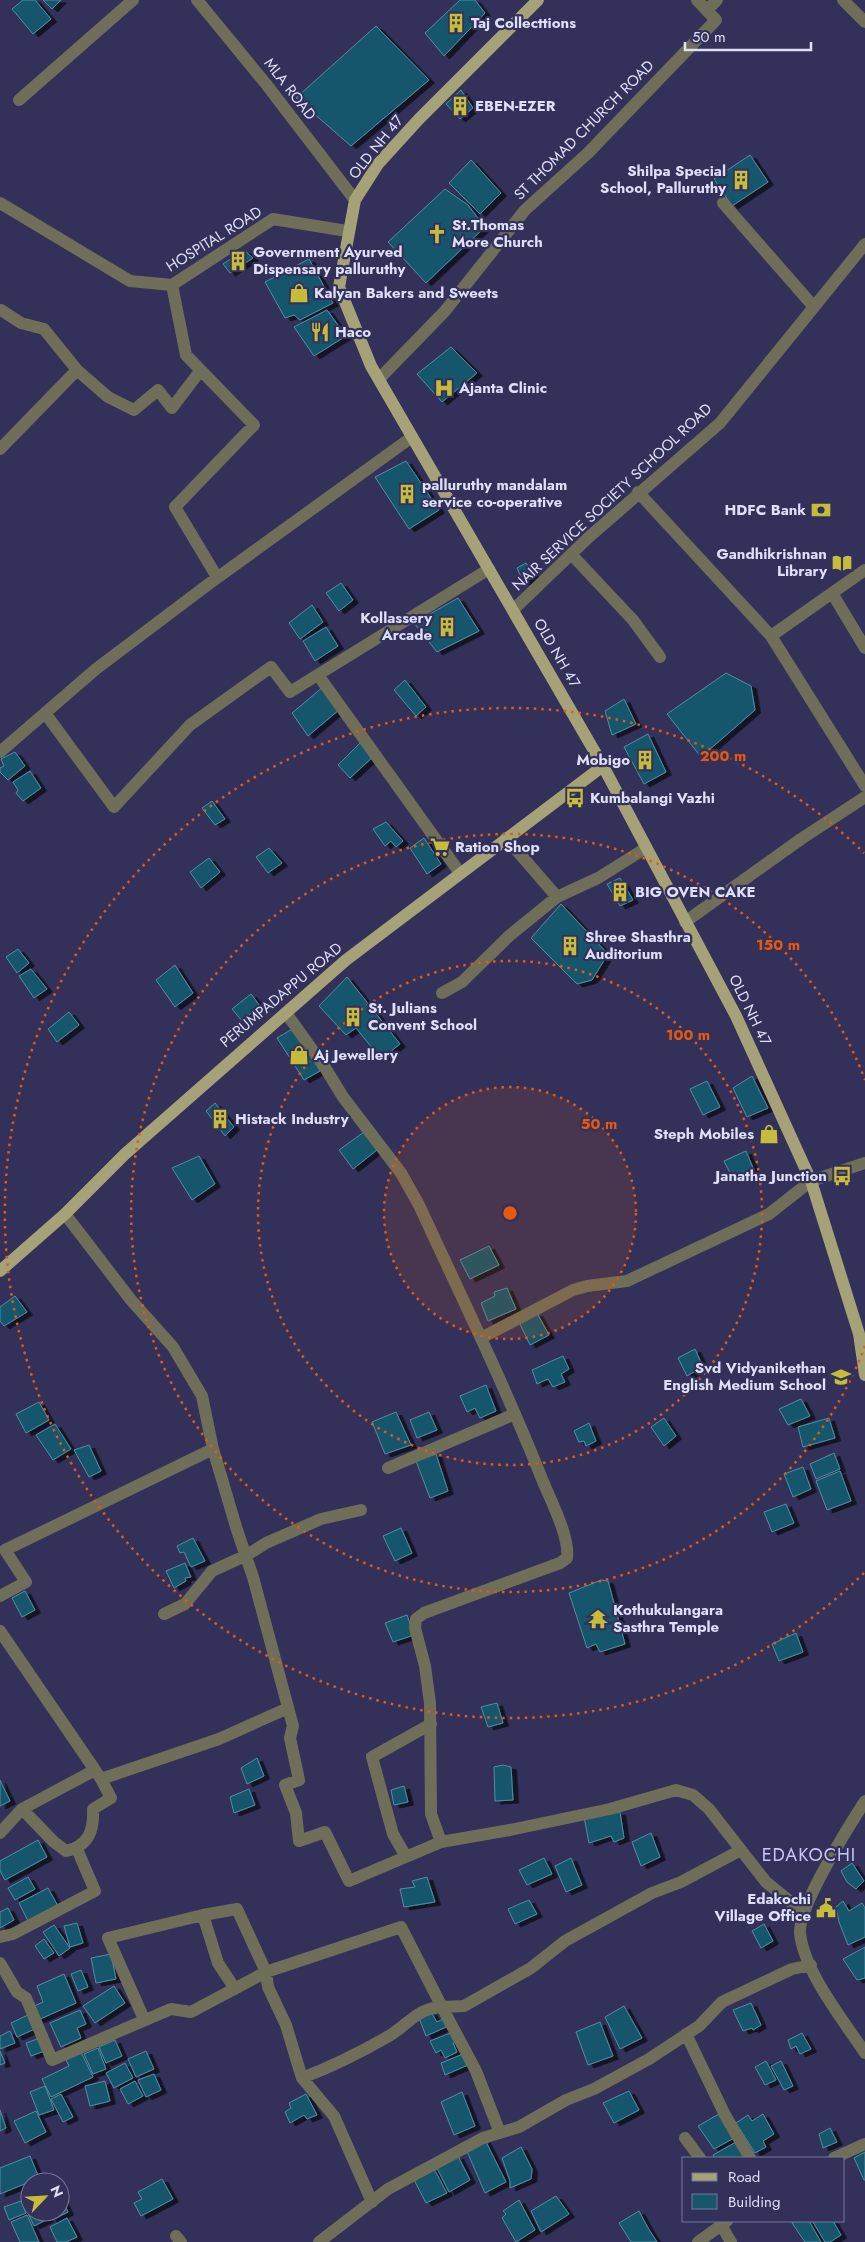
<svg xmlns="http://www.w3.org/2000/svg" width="865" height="2242" viewBox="0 0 865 2242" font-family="Jost,sans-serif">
<defs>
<filter id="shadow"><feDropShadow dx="5.5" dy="3" stdDeviation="0" flood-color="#0009"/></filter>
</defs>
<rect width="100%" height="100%" fill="#33315a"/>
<path fill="#17576c" stroke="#518da3" filter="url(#shadow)" d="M23,0H35L51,19L33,34L12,9Z
M43,0H61L52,9Z
M460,0H475L485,13L444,56L425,33Z
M376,26L429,80L351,146L296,98Z
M461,90L473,108L460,119L446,104Z
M750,155L768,182L732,206L714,179Z
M471,160L501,193L480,214L449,183Z
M445,189L468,205L485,227L426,283L388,242Z
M244,250L253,258L230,273L223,264Z
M309,259L333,303L300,320L294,315L285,318L265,282Z
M327,310L346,336L314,356L294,327Z
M451,347L477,373L442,402L417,374Z
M406,461L439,510L409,529L375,477Z
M526,563L535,577L523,582L517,568Z
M341,583L353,600L339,611L326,593Z
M458,598L479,631L437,652L414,623Z
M312,605L323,622L300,639L289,623Z
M326,627L338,646L315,661L303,641Z
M726,673L751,686L755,710L701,757L667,714Z
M405,680L426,707L416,716L394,690Z
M323,687L340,709L308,736L292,713Z
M624,699L636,724L612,735L605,711Z
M648,734L666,772L644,784L624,747Z
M361,742L375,755L350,778L338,765Z
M15,752L25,766L8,780L0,772V768L4,766L1,759Z
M30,771L41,788L23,801L16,793L18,790L13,782Z
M212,801L225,819L215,825L202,808Z
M386,822L403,841L396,847L391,841L385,846L373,829Z
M424,838L441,864L427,874L410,848Z
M269,848L282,863L268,873L256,857Z
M209,858L220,872L201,888L190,872Z
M620,878L633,900L620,906L607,884Z
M561,904L608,954L592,980L577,984L531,938Z
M18,949L29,963L17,973L6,957Z
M175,965L193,993L175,1007L156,980Z
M31,969L47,989L34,998L19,976Z
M347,977L400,1044L381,1059L356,1028L346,1035L319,1006Z
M251,994L260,1006L242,1021L232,1009Z
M69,1012L79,1025L57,1042L48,1029Z
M294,1028L320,1071L304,1080L277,1038Z
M752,1076L768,1108L747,1117L733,1088Z
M707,1081L720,1107L703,1115L690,1089Z
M215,1103L234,1127L225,1136L206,1111Z
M364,1132L377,1150L353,1169L339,1150Z
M746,1151L753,1168L732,1177L724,1161Z
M199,1156L215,1184L192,1200L172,1168Z
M489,1246L499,1265L470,1279L460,1260Z
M507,1288L516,1309L488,1321L481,1303L495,1296L494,1292Z
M15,1296L27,1312L4,1326L0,1321V1307Z
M537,1313L549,1335L530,1345L519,1322Z
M695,1349L703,1367L687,1376L678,1358Z
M563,1356L569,1369L561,1374L565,1382L553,1387L548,1379L537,1384L532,1370Z
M486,1385L496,1411L480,1418L475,1408L467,1412L460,1396Z
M801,1399L810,1416L788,1425L779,1409Z
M39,1402L49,1420L26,1433L16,1414Z
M396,1412L411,1445L385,1454L372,1422Z
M429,1412L437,1430L417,1438L410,1420Z
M664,1418L676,1436L664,1446L651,1427Z
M829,1418L835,1438L803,1447L798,1427Z
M589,1423L596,1441L586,1446L584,1441L579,1442L574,1431Z
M55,1424L71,1449L53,1460L36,1435Z
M89,1445L101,1471L89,1477L74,1450Z
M834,1453L840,1469L816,1479L810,1464Z
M436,1454L448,1491L430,1498L416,1461Z
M803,1467L811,1489L793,1497L784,1474Z
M840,1471L851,1501L827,1510L816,1481Z
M786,1504L794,1523L772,1532L764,1512Z
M401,1528L412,1553L395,1561L383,1536Z
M193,1538L205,1561L191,1567L184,1552L180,1553L177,1546Z
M185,1563L191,1577L185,1578L186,1581L174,1588L166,1571Z
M601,1580L608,1581L625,1644L600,1652L596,1644L587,1648L569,1593Z
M25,1591L35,1610L22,1617L12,1598Z
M407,1615L414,1635L393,1642L385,1623Z
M796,1633L803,1652L779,1661L772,1644Z
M497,1703L503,1723L488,1727L481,1707Z
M257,1758L264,1776L247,1784L241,1768Z
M503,1765L511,1767L513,1800L495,1801L494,1767Z
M0,1780L10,1801L0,1806Z
M404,1786L408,1802L394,1805L391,1790Z
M249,1789L255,1805L234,1813L230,1797Z
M620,1812L624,1838L614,1842L611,1836L589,1843L584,1817Z
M651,1833L660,1857L641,1866L632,1842Z
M38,1840L47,1857L5,1880L0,1871V1861Z
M544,1858L552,1874L527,1885L519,1870Z
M571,1858L582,1885L566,1892L555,1866Z
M852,1863L864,1881L856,1889L847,1882L841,1871Z
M28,1877L35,1889L15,1900L8,1888Z
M427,1877L435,1902L404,1907L400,1889L415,1887L412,1881Z
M48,1888L58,1906L28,1921L19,1903Z
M529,1900L537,1914L515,1924L508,1909Z
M843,1901L849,1911L862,1903L865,1908V1937L848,1945L839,1922L836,1907Z
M8,1908L14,1920L0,1928V1912Z
M77,1923L83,1943L70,1947L64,1926Z
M764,1924L773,1941L761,1948L752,1931Z
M54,1925L70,1948L59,1956L43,1932Z
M44,1939L54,1953L44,1959L35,1946Z
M865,1947V1978L857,1980L843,1959Z
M111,1954L116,1979L96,1983L91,1958Z
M81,1970L88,1987L78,1991L71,1974Z
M64,1974L76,2003L38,2020L32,2007L43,2002L37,1986Z
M114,1986L125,2003L95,2023L83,2006Z
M751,2003L761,2025L753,2030L752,2028L743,2031L733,2010Z
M624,2006L642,2038L620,2049L605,2017Z
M80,2010L86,2024L77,2028L81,2038L61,2047L50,2023Z
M431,2012L437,2022L443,2019L446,2027L426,2036L419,2018Z
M30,2014L37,2028L17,2037L11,2023Z
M600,2022L613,2056L588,2065L576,2032Z
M10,2031L15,2043L0,2049V2036Z
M453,2032L457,2042L453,2043L457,2052L445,2058L441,2050L436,2053L430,2041Z
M802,2033L811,2049L800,2054L796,2046L791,2049L788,2040Z
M43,2037L47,2050L31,2056L26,2043Z
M115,2040L122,2056L106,2063L99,2047Z
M98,2048L106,2069L93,2074L84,2054Z
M0,2051L5,2063L0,2065Z
M146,2051L154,2069L136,2077L128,2059Z
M81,2052L93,2077L51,2097L42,2079L69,2066L66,2060Z
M463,2054L468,2065L445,2075L441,2063Z
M766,2061L776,2080L765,2085L755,2067Z
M781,2061L793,2086L784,2090L771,2066Z
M125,2063L133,2078L114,2088L106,2073Z
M154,2074L161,2090L146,2097L138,2080Z
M105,2081L110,2101L90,2106L85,2086Z
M135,2081L143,2096L128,2104L120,2089Z
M45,2086L54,2110L39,2115L30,2092Z
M629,2091L639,2110L614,2123L603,2103Z
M462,2092L475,2126L454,2135L441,2102Z
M61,2094L73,2117L63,2122L51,2099Z
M306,2094L317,2115L307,2119L304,2115L290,2123L285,2112L291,2108L289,2103Z
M0,2110L6,2128L0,2131Z
M36,2111L46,2132L25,2143L14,2121Z
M719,2114L734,2138L714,2149L698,2126Z
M763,2114L774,2134L763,2141L766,2147L755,2153L736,2123L748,2115L752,2121Z
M830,2128L837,2142L823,2148L819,2134Z
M485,2140L506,2182L485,2193L466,2149Z
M736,2142L747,2158H715L713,2155Z
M521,2147L532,2169L531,2179L510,2188V2181L502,2158Z
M865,2152V2180H864L854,2158Z
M30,2156L39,2178L0,2194V2168Z
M458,2156L470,2180L449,2192L437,2168Z
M433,2167L447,2193L426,2203L413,2178Z
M162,2179L173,2199L141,2216L134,2203L142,2199L138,2192Z
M60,2195L68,2212L52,2220L48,2212H60Z
M556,2196L569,2214L541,2232L531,2211Z
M519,2200L535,2230L516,2242L502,2218L506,2214L503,2211Z
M21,2201L26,2213L9,2220L4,2207Z
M30,2210V2212H45L48,2219L34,2226L27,2211Z
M639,2211L648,2228L657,2242H631L619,2223Z
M27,2215L39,2242H20L11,2222Z
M67,2218L77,2237L66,2242H57L50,2227Z
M797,2221H809L821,2242H805L792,2223Z
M816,2221H833L841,2235L830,2242H825L813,2222Z"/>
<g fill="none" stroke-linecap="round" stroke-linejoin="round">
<path stroke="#6f6e59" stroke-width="12" d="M197,0L266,84L355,200
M843,0L865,22
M707,10L717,0
M19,100L133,0
M0,203L130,281L172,285L273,219L347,231
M723,203L814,307
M172,285L186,355L254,425L175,507L217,577
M1,310L21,323L44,329L77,370
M379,379L445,311L525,210L588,153L716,20L697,0
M0,449L77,370L108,397L134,410L158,390L172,408L200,371
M638,492L771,636L865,570
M571,554L633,620L660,657
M832,593L865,648
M513,610L589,537L720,423L865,244
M771,636L865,786
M318,675L460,873
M45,713L114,807L190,725L271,667L290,692L489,569
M0,752L96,669L210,583L412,437
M506,838L557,897
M685,922L801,839L865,797
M442,993L462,982L509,936L557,897L598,878L646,848
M286,1013L324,1066L343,1097L401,1173L419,1205C461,1296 505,1386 542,1479C550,1499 570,1537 567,1558L560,1563L424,1613L416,1619L415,1628L425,1666L430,1703L431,1814L441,1842L510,1830L610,1809L676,1790L693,1795L709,1809L766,1882L804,1913
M65,1214L131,1300L173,1347L202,1396L213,1449L237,1530L253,1577L293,1726L290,1738L299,1780L285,1785L296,1813L299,1841L325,1832L349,1881L441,1842
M481,1338L573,1290L587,1286L627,1281L769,1214L811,1181L865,1163
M388,1468L515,1414
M0,1596L26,1582L5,1550L213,1449
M164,1614L185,1604L212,1571L247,1555L266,1543L321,1519L361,1510
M0,1631L95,1770
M865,1801C849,1826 798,1907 800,1933C804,1972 844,2021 865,2053
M22,1809L54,1842L66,1851C89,1846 94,1830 93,1809L111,1798L101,1779
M0,1833L22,1809L95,1770L101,1779L219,1739L288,1708
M405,1855L393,1834L372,1757L431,1724
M203,1915L218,1963L235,1989
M0,1937L13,1934L95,1891L77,1849
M0,1963L17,1992L26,1998L52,2060L171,2009L191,2012L266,1972L401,1927L442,2007L464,2006L531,1968L565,1941L652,1893L681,1882L741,1850
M144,2019L108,1938L203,1915L237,1909L266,1972L268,1987L286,2025L302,2078C331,2067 361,2052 389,2036C409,2024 417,2008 442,2007L476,2071L500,2133
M686,2034L725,2115L750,2158
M302,2078L334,2116L372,2202
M685,2138L700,2158
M834,2158L865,2144
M721,2225L731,2242
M176,2236L181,2242
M319,2242L388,2189L483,2138L519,2127L566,2100L594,2089L649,2059L699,2026L722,2002L792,1969L811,1965
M698,2242L727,2221"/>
<path stroke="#a6a277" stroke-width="12" d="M538,0L419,119L378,164L355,200L339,287L371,366L603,766L736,1016L811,1181L859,1334L865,1375
M0,1271L65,1214L125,1154L346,960L603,766"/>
</g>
<circle cx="510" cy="1213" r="126" fill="#e8590c" fill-opacity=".12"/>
<g fill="none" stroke="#e8590c" stroke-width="2.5" stroke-dasharray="2.5 5">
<circle cx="510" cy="1213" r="126"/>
<circle cx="510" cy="1213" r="252"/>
<path d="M865 1346A379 379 0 1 1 865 1080"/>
<path d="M864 1573A505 505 0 1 1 864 853"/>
</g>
<defs>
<symbol id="building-bare" viewBox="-9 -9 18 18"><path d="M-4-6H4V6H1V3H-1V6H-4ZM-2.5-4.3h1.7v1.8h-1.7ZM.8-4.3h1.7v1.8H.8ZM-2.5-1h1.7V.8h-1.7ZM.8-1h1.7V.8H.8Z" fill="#c7bb3c" stroke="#33315a" stroke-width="2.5" paint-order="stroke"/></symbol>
<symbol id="church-bare" viewBox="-9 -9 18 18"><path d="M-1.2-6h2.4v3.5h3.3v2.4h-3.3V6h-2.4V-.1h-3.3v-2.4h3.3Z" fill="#c7bb3c" stroke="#33315a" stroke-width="2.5" paint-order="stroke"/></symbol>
<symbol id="shop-bare" viewBox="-9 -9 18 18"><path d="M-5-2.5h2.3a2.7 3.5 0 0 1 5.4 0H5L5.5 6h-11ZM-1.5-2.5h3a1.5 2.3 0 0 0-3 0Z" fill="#c7bb3c" stroke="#33315a" stroke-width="2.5" paint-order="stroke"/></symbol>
<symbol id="restaurant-bare" viewBox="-9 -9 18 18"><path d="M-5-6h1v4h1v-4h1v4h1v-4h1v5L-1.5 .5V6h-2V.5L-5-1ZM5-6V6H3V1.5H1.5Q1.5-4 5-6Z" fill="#c7bb3c" stroke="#33315a" stroke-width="2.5" paint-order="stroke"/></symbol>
<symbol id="hospital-bare" viewBox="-9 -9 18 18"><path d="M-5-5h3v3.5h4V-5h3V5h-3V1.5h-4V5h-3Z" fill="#c7bb3c" stroke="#33315a" stroke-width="2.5" paint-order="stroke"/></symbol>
<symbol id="bank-bare" viewBox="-9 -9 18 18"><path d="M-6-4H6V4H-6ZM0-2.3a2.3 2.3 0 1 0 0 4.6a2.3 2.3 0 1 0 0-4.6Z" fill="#c7bb3c" stroke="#33315a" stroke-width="2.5" paint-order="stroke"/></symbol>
<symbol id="library-bare" viewBox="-9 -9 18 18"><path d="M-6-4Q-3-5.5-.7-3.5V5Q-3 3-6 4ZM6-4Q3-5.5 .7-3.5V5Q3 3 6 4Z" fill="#c7bb3c" stroke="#33315a" stroke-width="2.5" paint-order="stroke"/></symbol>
<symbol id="bus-bare" viewBox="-9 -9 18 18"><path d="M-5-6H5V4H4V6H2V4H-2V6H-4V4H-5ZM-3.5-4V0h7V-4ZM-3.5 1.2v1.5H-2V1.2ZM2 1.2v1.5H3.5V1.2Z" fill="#c7bb3c" stroke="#33315a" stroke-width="2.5" paint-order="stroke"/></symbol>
<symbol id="supermarket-bare" viewBox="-9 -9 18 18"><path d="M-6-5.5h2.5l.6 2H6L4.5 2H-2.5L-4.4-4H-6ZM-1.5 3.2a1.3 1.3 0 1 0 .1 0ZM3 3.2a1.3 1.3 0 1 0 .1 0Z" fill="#c7bb3c" stroke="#33315a" stroke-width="2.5" paint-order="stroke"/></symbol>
<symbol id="school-bare" viewBox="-9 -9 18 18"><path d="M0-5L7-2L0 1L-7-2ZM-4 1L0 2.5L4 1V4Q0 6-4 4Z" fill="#c7bb3c" stroke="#33315a" stroke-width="2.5" paint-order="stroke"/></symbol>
<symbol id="temple-bare" viewBox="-9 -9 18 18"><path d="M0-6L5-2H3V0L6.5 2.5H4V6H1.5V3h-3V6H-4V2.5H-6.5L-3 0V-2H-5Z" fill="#c7bb3c" stroke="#33315a" stroke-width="2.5" paint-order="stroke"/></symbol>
<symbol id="civic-bare" viewBox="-9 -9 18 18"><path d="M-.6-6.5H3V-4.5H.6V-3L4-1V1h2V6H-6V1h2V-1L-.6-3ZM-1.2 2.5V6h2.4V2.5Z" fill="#c7bb3c" stroke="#33315a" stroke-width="2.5" paint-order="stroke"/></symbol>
</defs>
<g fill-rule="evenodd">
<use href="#building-bare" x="442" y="9" width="28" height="28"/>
<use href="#building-bare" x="446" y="92" width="28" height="28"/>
<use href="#building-bare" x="727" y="166" width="28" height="28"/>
<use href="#church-bare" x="423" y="220" width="28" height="28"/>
<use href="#building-bare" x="224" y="247" width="28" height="28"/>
<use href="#shop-bare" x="285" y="279" width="28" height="28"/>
<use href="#restaurant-bare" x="306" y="318" width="28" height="28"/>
<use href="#hospital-bare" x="430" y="374" width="28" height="28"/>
<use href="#building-bare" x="393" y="480" width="28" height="28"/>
<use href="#bank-bare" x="807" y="496" width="28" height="28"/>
<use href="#library-bare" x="828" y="549" width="28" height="28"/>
<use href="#building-bare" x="433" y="613" width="28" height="28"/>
<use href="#building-bare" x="631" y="746" width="28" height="28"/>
<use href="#bus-bare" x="561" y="784" width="28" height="28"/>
<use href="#supermarket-bare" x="426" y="833" width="28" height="28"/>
<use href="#building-bare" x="606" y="878" width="28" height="28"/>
<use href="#building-bare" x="556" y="932" width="28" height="28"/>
<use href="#building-bare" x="339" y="1003" width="28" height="28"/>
<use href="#shop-bare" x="285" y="1041" width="28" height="28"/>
<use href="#building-bare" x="206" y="1105" width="28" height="28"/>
<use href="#shop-bare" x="755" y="1120" width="28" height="28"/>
<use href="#bus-bare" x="828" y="1162" width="28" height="28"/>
<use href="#school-bare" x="827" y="1363" width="28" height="28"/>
<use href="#temple-bare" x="584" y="1605" width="28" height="28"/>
<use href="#civic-bare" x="812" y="1894" width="28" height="28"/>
</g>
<g text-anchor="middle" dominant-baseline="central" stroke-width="4.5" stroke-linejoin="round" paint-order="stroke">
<g font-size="15" font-weight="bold" fill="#dedff9" stroke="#33315a" text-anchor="start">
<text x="471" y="23">Taj Collecttions</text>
<text x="475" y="106">EBEN-EZER</text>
<text x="726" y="171" text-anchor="end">Shilpa Special<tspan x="726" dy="17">School, Palluruthy</tspan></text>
<text x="452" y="225">St.Thomas<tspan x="452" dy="17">More Church</tspan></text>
<text x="253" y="252">Government Ayurved<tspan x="253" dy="17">Dispensary palluruthy</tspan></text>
<text x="314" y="293">Kalyan Bakers and Sweets</text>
<text x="335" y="332">Haco</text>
<text x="459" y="388">Ajanta Clinic</text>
<text x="422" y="485">palluruthy mandalam<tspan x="422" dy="17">service co-operative</tspan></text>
<text x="806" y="510" text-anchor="end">HDFC Bank</text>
<text x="827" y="554" text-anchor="end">Gandhikrishnan<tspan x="827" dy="17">Library</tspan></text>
<text x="432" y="618" text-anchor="end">Kollassery<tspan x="432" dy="17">Arcade</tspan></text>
<text x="630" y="760" text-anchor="end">Mobigo</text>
<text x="590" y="798">Kumbalangi Vazhi</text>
<text x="455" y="847">Ration Shop</text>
<text x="635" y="892">BIG OVEN CAKE</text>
<text x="585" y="937">Shree Shasthra<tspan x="585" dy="17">Auditorium</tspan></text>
<text x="368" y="1008">St. Julians<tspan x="368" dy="17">Convent School</tspan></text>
<text x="314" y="1055">Aj Jewellery</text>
<text x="235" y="1119">Histack Industry</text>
<text x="754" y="1134" text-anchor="end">Steph Mobiles</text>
<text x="827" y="1176" text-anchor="end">Janatha Junction</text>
<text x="826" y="1368" text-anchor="end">Svd Vidyanikethan<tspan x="826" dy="17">English Medium School</tspan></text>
<text x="613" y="1610">Kothukulangara<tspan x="613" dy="17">Sasthra Temple</tspan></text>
<text x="811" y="1899" text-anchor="end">Edakochi<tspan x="811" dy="17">Village Office</tspan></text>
</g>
<g font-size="15" fill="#dedff9" stroke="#33315a">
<text transform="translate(290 89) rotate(52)">MLA ROAD</text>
<text transform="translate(584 130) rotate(-45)">ST THOMAD CHURCH ROAD</text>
<text transform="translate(376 147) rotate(-51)">OLD NH 47</text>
<text transform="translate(214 239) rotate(-32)">HOSPITAL ROAD</text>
<text transform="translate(612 497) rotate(-43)">NAIR SERVICE SOCIETY SCHOOL ROAD</text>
<text transform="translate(557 653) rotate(60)">OLD NH 47</text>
<text transform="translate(281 995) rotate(-40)">PERUMPADAPPU ROAD</text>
<text transform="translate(750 1010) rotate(64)">OLD NH 47</text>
</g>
<g font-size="18" letter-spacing="1" fill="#c6c7f9" stroke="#33315a">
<text x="809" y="1855">EDAKOCHI</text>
</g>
</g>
<circle cx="510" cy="1213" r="8" fill="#e8590c" stroke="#33315a" stroke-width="2.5"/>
<g font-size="15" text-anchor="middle" font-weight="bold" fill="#e8590c" stroke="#33315a" stroke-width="4.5" stroke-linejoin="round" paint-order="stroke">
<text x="723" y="761">200 m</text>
<text x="778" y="950">150 m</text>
<text x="688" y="1040">100 m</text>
<text x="599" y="1129">50 m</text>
</g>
<rect x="682" y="2157" width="162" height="65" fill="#33315a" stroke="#77779a"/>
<rect x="692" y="2173" width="25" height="8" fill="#a6a277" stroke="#77779a"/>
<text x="728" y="2182" font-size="15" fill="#dedff9">Road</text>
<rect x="692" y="2194" width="25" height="15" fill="#17576c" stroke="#77779a"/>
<text x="728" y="2207" font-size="15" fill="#dedff9">Building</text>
<g transform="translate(45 2197) rotate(65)"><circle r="24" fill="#33315a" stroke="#77779a"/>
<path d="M0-4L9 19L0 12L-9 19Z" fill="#c7bb3c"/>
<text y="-8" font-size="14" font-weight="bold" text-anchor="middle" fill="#dedff9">N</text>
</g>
<path d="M685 42v8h126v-8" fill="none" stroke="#dedff9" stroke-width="2.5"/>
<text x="692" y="42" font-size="15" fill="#dedff9" stroke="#33315a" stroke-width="4" paint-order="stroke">50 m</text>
</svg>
